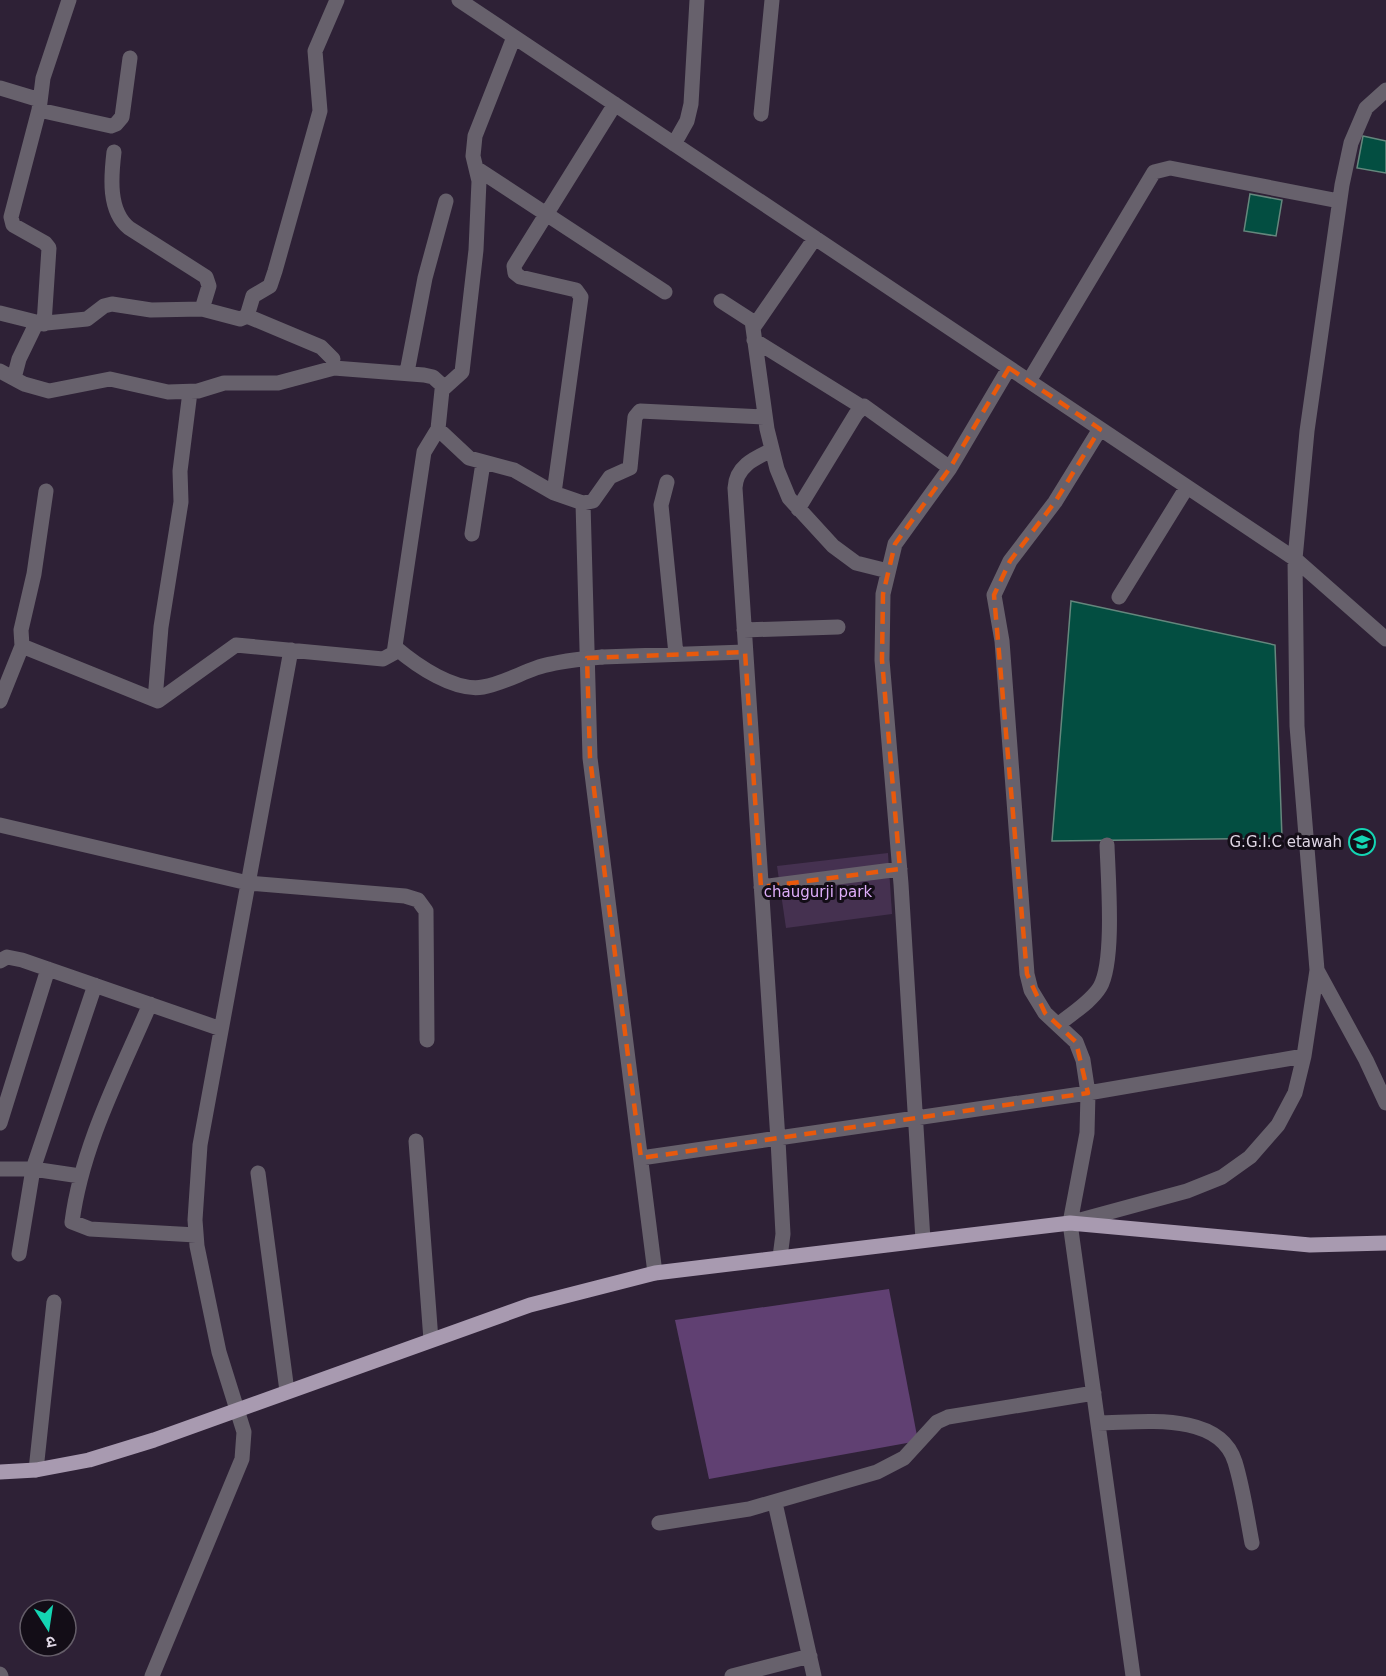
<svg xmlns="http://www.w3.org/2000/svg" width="1386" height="1676" viewBox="0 0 1386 1676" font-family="'DejaVu Sans','Noto Sans Devanagari',sans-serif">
<rect width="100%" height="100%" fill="#2e2136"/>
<path fill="#453150" d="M888,853L892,914L786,928L777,866Z"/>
<path fill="#604072" d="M889,1289L918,1441L709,1479L675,1320Z"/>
<path fill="#034e41" stroke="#65877d" stroke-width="1.5" d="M1363,136L1386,141V173L1357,168Z
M1250,194L1282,200L1276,236L1244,231Z
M1071,601L1275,645L1282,838L1052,841Z"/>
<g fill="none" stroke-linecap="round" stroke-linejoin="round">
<path stroke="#67616c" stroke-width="15" d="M459,0L1295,559L1386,639
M0,88L40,100
M39,110L111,126L116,124L122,117L130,58
M761,114L772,0
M674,144L687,121L691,104L697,0
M114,152C111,177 108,211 129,228L206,277L209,286L202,309
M476,168L665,292
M815,238L753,328L767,429L777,469L789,498L833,546L856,563L888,571
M721,301L752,321L753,328
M0,313L44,324L49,248L45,243L13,225L11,217L39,110L43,78L69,0
M247,316L321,347L333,359
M754,340L862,407
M0,371L24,384L49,391L110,379L168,392L198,391L224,383H278L334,368L424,375L433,377L444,387
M407,372L425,278L446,201
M14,378L19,359L36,324L87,319L104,306L112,304L151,310L202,309L240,319L247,316L253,296L270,286L275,271L320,111L315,51L337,0
M1029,381L1154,172L1170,168L1339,201
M438,429L469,458L514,470L554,493L583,503L593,501L610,477L630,468L635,417L640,411L764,417
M1100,429L1055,502L1010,561L994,595L1002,641L1027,974L1031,990L1045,1013L1076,1042L1083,1060L1088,1093L1087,1133L1070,1223L1133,1676
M772,450C755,458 736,466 735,488L778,1140L783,1234L780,1257
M667,482L661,505L676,654
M554,493L581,297L576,290L520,277L515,273L514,266L615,104
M583,503L590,758L655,1273
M798,509L856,414L864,406L950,468
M472,534L483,463
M1119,597L1187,487
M744,630L838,627
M22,646L21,630L34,574L46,491
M396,648C417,666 455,692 483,687C501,684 519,674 536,668C550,663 566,661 582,659
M602,657L745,652
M155,700L161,627L181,502L180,471L190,392
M0,701L22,646L158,701L236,645L383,659L394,653L424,452L438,429L442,390L462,372L476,250L479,181L473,156L475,136L514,37
M0,825L248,883L405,896L418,900L426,911L427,1040
M761,887L900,869
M0,961L7,957L22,960L221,1029
M1317,970L1366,1060L1386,1103
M150,1004C120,1074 82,1145 72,1222L90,1229L196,1235
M1059,1024C1072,1013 1091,1002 1100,987C1115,961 1108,877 1107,845
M0,1123L48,969
M416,1141L431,1340
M641,1158L1088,1093L1304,1056
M0,1169H33L80,1176
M258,1173L287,1391
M1073,1222L1187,1191L1222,1177L1250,1157L1278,1125L1295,1093L1304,1056L1317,970L1297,726L1295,559L1307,431L1342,185L1351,143L1366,108L1386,90
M923,1240L901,884L882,660L883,594L895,544L950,468L1009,368
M19,1254L33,1169L95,985
M1098,1423C1139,1423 1219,1410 1235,1462C1243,1488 1247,1517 1252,1543
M36,1470L54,1302
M775,1503L814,1676
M659,1523L749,1509L877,1472L904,1458L937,1422L948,1417L1094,1393
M0,1674L1,1676
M152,1676L242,1459L244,1432L219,1352L197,1246L195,1220L200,1145L291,650
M732,1676L810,1656"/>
<path stroke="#a89ab0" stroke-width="15" d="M0,1472L36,1470L89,1460L154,1440L530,1305L655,1273L1070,1223L1310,1245L1386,1243"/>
<path stroke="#67616c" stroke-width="15" d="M582,659L602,657"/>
</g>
<path fill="none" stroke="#e8590c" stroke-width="4.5" stroke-dasharray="12 8" stroke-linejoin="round" d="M1009,368L1100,429L1055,502L1010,561L994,595L1027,974L1045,1013L1076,1042L1088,1093L641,1158L590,758L587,658L745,652L761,887L900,869L882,660L883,594L895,544L950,468Z"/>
<defs>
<symbol id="school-ring" viewBox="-11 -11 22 22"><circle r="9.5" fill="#130d17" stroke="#14d5b3" stroke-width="1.5"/><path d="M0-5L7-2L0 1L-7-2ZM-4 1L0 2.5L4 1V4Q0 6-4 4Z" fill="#14d5b3"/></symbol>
</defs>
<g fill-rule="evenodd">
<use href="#school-ring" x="1347" y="827" width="30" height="30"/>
</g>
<g text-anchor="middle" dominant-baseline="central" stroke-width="6" stroke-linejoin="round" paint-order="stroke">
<g font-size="15" fill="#dfd7e5" stroke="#130d17" text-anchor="end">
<text x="1342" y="842">G.G.I.C etawah</text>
</g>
<g font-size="15" fill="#deadfa" stroke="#130d17">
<text x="818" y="892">chaugurji park</text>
</g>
</g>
<g transform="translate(48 1628) rotate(168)"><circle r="28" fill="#130d17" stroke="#655e69" stroke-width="1.5"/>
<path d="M0-4.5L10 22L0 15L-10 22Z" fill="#14d5b3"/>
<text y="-9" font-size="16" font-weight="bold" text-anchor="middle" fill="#dfd7e5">उ</text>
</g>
</svg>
